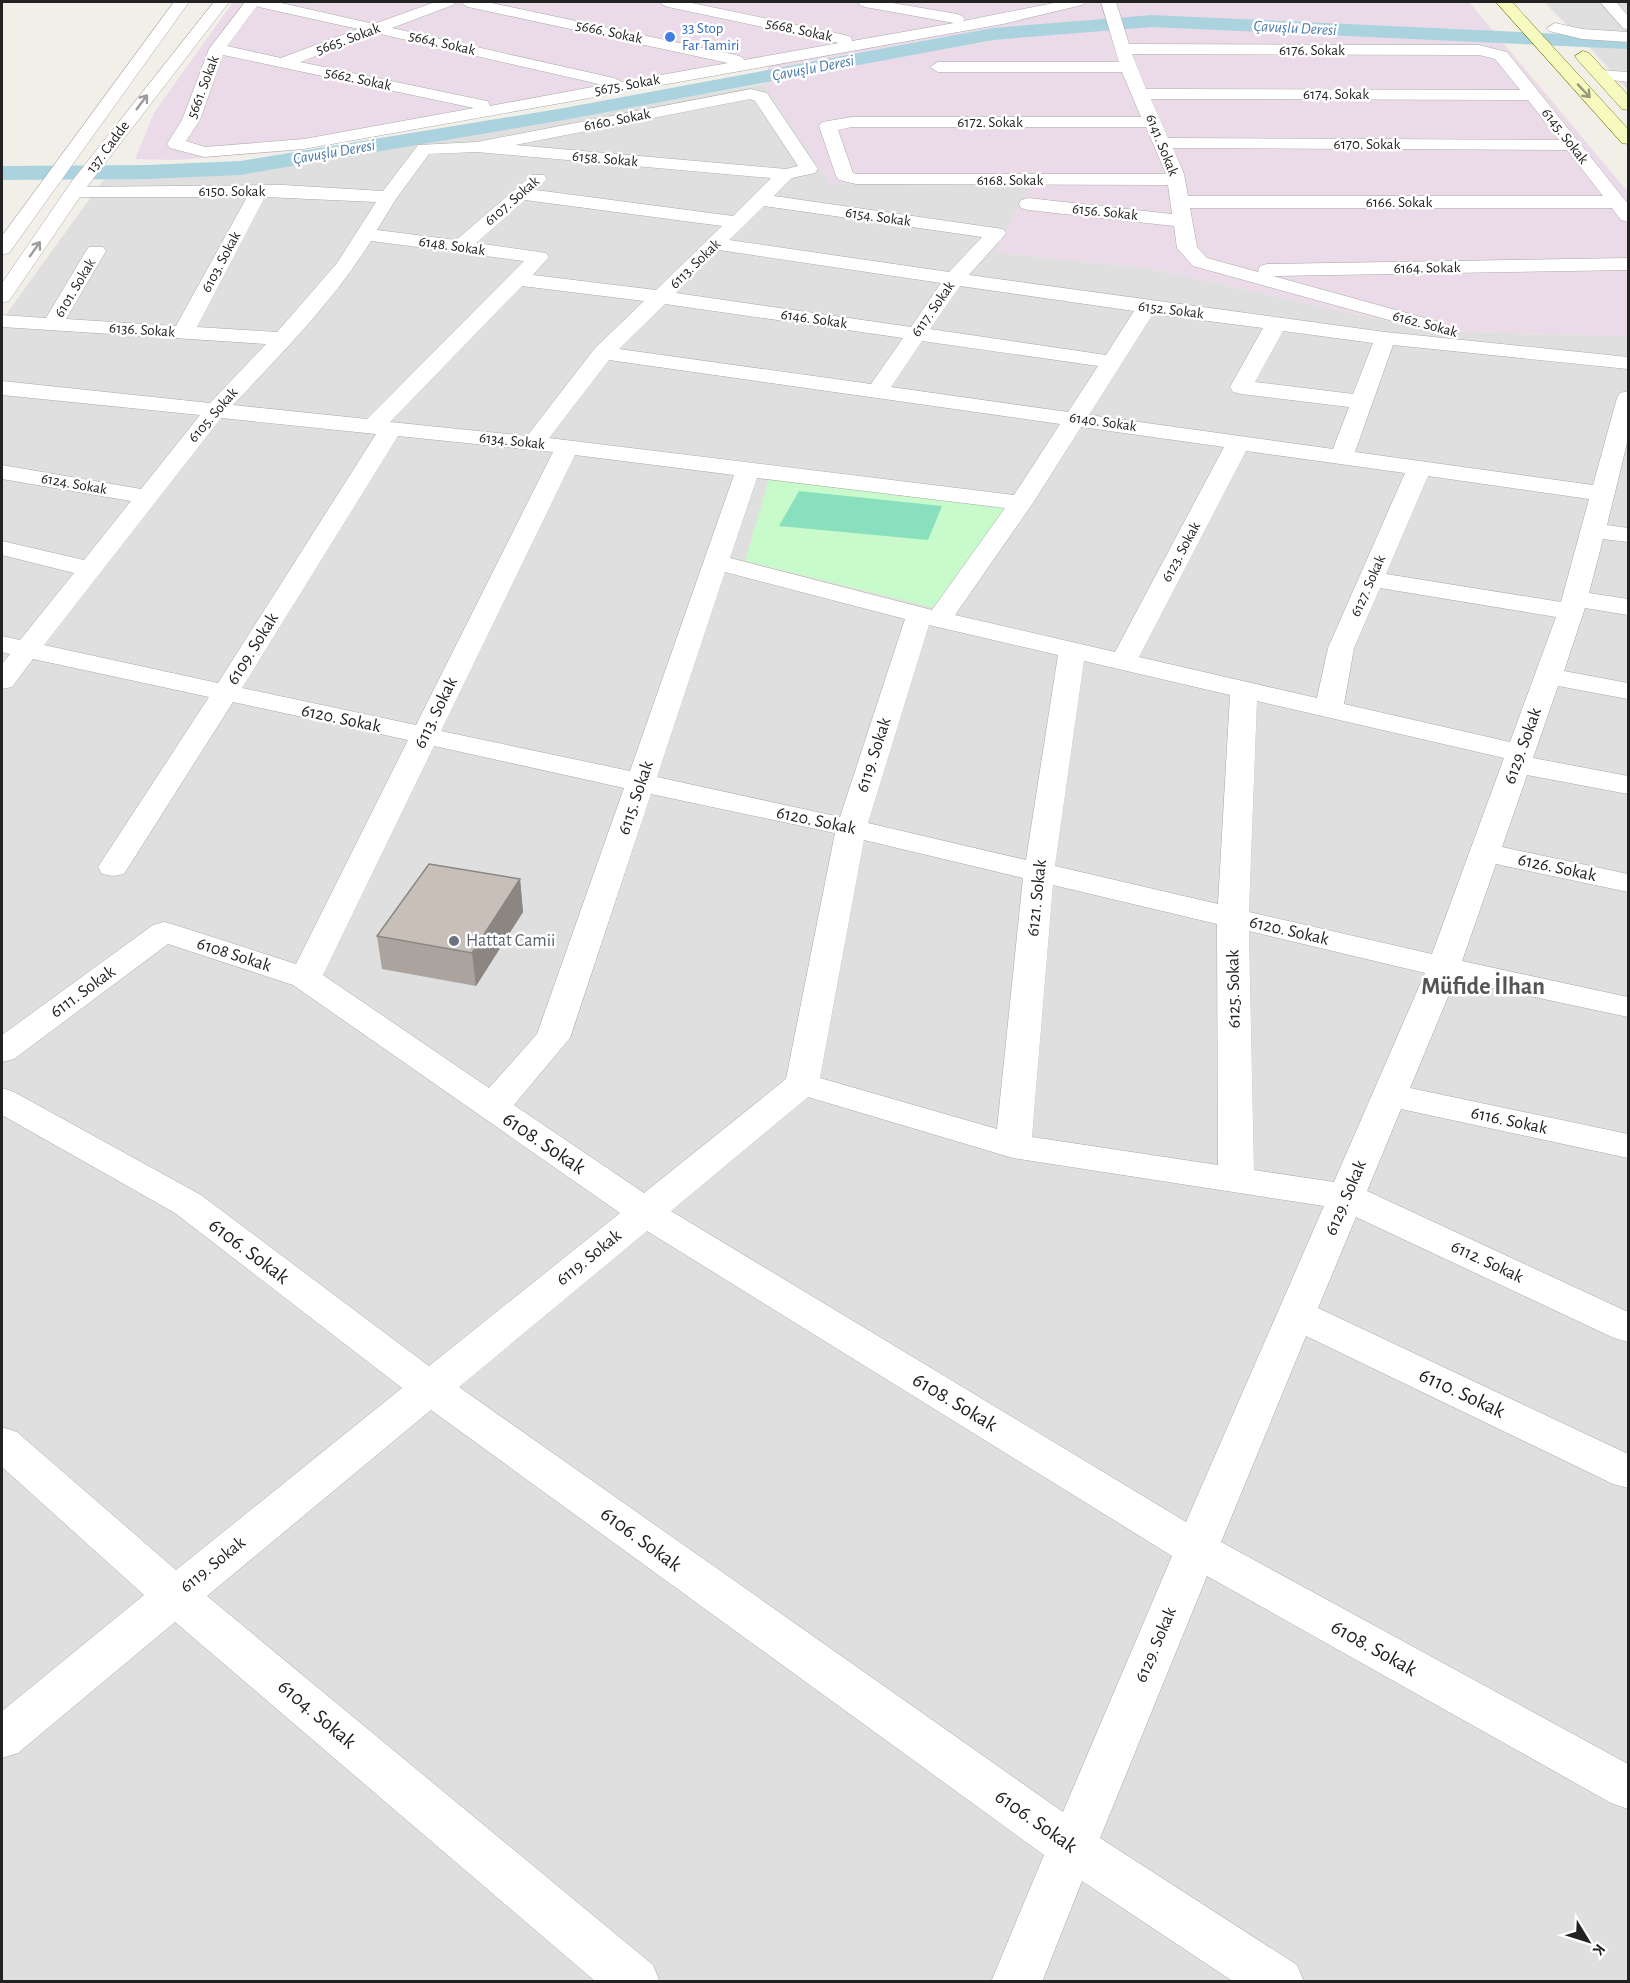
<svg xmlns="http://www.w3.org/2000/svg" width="1630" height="1983" viewBox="0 0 1630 1983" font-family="'Alegreya Sans',sans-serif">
<rect width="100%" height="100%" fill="#f2efe9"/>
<path fill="#e0dfdf" d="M1544,2H1628V90L1594,52Z
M763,84L830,184H1032L995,252L1152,269L1433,331L1628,336V1981L2,1982V320L104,179L233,174Z"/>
<path fill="#ebdbe8" d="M233,2H1469L1628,192V336L1433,331L1152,269L994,252L1032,184H830L763,84L769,66L293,151L176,160L135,159L154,113Z"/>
<path fill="#c8facc" d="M769,479L1009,507L934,608L745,561Z"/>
<path fill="#88e0be" d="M799,491L942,506L928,540L779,526Z"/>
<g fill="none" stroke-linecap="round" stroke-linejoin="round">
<path fill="#aad3df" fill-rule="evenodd" d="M1152,15L1628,37V49L1152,27L993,40L564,120L240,175L147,179L2,180V166L147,165L240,161L564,108L993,28Z"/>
<defs>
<path id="minor" d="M245,2H277L374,24L435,2H455L453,5L392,28L614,78L622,82L728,63L468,7L460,2H487L736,55L742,57L744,60L839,43L668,7L663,5L661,2H687L845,35L851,37L852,41L954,23L865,7L860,5L858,2H887L957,14L962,16L965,19L963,21L1059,2H1085L1082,5L1003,24L304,149L204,157L170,148L167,144L182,120L209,49ZM257,6L259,7L358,29L281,58L227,46ZM376,33L603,85L490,106L488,101L482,100L300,62ZM223,55L474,108L304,139L205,147L186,141L200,120Z
M1101,2H1116L1129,44L1479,45L1507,52L1628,204V222L1621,220L1612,208H1190L1197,247L1207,258L1258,272L1260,266L1267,264L1628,258V270L1273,276L1443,323L1446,327L1443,331L1436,333L1193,266L1177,248L1174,226L1028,210L1021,208L1019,204L1021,200L1028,198L1172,214L1168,185L856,184L839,180L836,176L819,126L822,122L852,117H1141L1122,72H938L930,67L938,62H1119ZM1132,54L1479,55L1495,59L1520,90L1146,89ZM1151,99L1528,100L1559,140L1168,138ZM852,127H1146L1166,174H857L853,173L838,130ZM1173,148L1567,150L1603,196H1188L1184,174Z
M1600,2H1616L1628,16V30L1623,28Z
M1600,70L1628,72V82L1594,78L1592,75Z
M751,89L767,93L818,169L815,173L792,178L774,196L1003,229L1006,233L1003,237L969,275L1385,332L1628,357V369L1393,345L1355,452L1593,485L1617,398L1620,393L1628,391V439L1607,525L1628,528V542L1603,539L1589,593L1628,599V615L1585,608L1564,671L1628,683V699L1558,686L1533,758L1628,776V794L1527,775L1502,847L1628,874V892L1496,864L1462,961L1628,997V1017L1455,980L1410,1088L1628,1134V1158L1401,1109L1367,1191L1628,1312V1342L1614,1338L1356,1217L1318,1308L1628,1454V1488L1613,1484L1306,1336L1221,1542L1628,1764V1809L1611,1803L1207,1576L1100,1838L1297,1965L1304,1982H1234L1082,1881L1042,1982H991L1044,1855L431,1410L207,1596L653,1965L660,1982H596L175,1622L18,1753L2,1758V1711L144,1595L2,1467V1427L17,1432L176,1570L402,1388L175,1213L2,1115V1088L14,1092L201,1195L429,1366L620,1213L293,985L168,944L14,1059L2,1062V1035L153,925L164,922L175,925L296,964L408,740L233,702L124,874L113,876L102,874L98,867L209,697L33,659L12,687L2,689V664L10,654L2,652V636L20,640L74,573L2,555V541L84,560L131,501L2,479V465L141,489L200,415L2,395V381L210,403L266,344L2,327V315L46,318L86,251L89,247H103L106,251L66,319L176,326L247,197H75L68,195L66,191L68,187L283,185L383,191L418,145L477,142ZM750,99L755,101L798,166L786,169L515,145ZM477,152L771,178L733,216L536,190L547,179L544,175H532L456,240L377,230L396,199L429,154ZM265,197L376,202L337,263L277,332L197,327ZM525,200L722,226L656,290L533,275L549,257L546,253L476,243ZM764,206L982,237L949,272L729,240ZM371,241L524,261L367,419L233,405C282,353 333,302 371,241ZM719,250L941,283L911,327L676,293ZM522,286L644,301L595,348L527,436L390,422ZM960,286L1134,311L1106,355L930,329ZM665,304L903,338L871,384L619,349ZM1153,314L1263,328L1230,387L1233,392L1241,394L1349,407L1333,449L1089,415ZM1283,331L1373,343L1353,394L1255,382ZM922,341L1098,366L1068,412L891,387ZM609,360L1060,424L1014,495L549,438ZM221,418L376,434L218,683L44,645ZM1081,427L1224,447L1115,652L955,615L1033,503ZM398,436L553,452L416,725L242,688ZM1246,451L1405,473L1328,648L1317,698L1139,657ZM575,455L734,475L630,771L441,731ZM1428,476L1589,499L1561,602L1386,574ZM757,478L1005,508L932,610L730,558ZM725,572L905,619L840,817L657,777ZM1380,588L1556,617L1510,742L1344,704L1354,648ZM929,625L1058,655L1026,860L868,823ZM1084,661L1230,695L1218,904L1055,866ZM1257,701L1504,758L1432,954L1249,912ZM434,746L624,788L537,1034L489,1088L323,975ZM651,794L835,833L786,1079L644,1193L514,1105L570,1038ZM864,840L1023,878L997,1129L820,1078ZM1053,885L1217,924L1218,1165L1032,1137ZM1249,931L1425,973L1334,1182L1254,1170ZM808,1097L1013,1158L1324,1206L1186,1522L671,1211ZM647,1231L1172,1556L1063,1812L459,1387Z"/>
<path id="tertiary" d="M174,2H189L9,253L2,255V236Z
M214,2H229L86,188L9,301L2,303V283L72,181Z
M1555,23L1582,29L1628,32V42L1582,39L1549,31L1547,28Z"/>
<path id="secondary" d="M1496,2H1512L1628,129V144L1622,143Z
M1583,51L1589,53L1628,95V110L1622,109L1577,59L1575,56Z"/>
</defs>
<use href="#minor" stroke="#a9a9a9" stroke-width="1"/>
<use href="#tertiary" stroke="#a9a9a9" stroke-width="1"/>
<use href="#secondary" stroke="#707d05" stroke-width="1"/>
<use href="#minor" fill="#fff" fill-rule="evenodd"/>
<use href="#tertiary" fill="#fff" fill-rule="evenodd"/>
<use href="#secondary" fill="#f7fabf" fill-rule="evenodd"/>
</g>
<path fill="#aba49e" d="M520,879L523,912L476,986L382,969L377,936Z"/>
<path fill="#8b8681" d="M520,879L523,912L476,986L472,953Z"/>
<path fill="#c7bfb8" stroke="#8b8681" stroke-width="1.5" d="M429,864L520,879L472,953L377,936Z"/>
<defs><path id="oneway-shaft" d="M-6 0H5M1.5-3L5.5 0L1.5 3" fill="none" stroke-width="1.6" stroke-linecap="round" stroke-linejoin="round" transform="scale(1.5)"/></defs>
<use stroke="#979978" href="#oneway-shaft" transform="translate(1584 91) rotate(47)"/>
<g stroke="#9c9c9c">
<use href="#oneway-shaft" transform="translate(142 102) rotate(-53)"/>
<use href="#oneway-shaft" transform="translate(35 249) rotate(-55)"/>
</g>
<circle fill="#3f7fe0" stroke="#fff" stroke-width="2" cx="670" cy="37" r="6"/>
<circle fill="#6b7280" stroke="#fff" stroke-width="2" cx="454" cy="941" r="6"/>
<g text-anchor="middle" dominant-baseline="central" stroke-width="5" stroke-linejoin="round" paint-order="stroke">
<g font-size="15" fill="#366cbe" stroke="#fff" text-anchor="start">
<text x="682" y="28">33 Stop<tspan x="682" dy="17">Far Tamiri</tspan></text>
</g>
<g font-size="15" fill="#222" stroke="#fff">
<text transform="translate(799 30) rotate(12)">5668. Sokak</text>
<text transform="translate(609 32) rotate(12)">5666. Sokak</text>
<text transform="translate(348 39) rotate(-20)">5665. Sokak</text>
<text transform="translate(442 43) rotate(13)">5664. Sokak</text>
<text x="1312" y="50">6176. Sokak</text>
<text transform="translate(358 79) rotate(12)">5662. Sokak</text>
<text transform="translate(627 85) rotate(-10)">5675. Sokak</text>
<text transform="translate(203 87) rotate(-69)">5661. Sokak</text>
<text x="1336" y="94">6174. Sokak</text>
<text transform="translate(617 120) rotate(-11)">6160. Sokak</text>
<text x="990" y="122">6172. Sokak</text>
<text transform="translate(1565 136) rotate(52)">6145. Sokak</text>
<text x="1367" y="144">6170. Sokak</text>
<text transform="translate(1162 145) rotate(68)">6141. Sokak</text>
<text transform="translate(108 147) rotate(-53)">137. Cadde</text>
<text transform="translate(605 159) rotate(5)">6158. Sokak</text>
<text x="1010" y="180">6168. Sokak</text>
<text x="232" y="191">6150. Sokak</text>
<text transform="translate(512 201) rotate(-41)">6107. Sokak</text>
<text x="1399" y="202">6166. Sokak</text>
<text transform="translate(1105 212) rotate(6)">6156. Sokak</text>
<text transform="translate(878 217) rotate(8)">6154. Sokak</text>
<text transform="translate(452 246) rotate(8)">6148. Sokak</text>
<text transform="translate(221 262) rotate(-62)">6103. Sokak</text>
<text transform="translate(695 264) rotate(-44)">6113. Sokak</text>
<text transform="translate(1427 268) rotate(-1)">6164. Sokak</text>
<text transform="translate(75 288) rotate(-59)">6101. Sokak</text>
<text transform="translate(933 309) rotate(-55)">6117. Sokak</text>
<text transform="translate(1171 310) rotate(7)">6152. Sokak</text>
<text transform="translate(814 319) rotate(8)">6146. Sokak</text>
<text transform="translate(1425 324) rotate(15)">6162. Sokak</text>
<text transform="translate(142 330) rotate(4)">6136. Sokak</text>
<text transform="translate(213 415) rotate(-49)">6105. Sokak</text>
<text transform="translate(1103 422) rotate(8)">6140. Sokak</text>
<text transform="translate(512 441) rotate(6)">6134. Sokak</text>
<text transform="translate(74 484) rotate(10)">6124. Sokak</text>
<text transform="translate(1181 552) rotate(-62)">6123. Sokak</text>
<text transform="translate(1368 586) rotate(-66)">6127. Sokak</text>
</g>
<g font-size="16" font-style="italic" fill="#4a7aab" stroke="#fff">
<text transform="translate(1295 28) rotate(3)">Çavuşlu Deresi</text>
<text transform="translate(813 68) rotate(-11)">Çavuşlu Deresi</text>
<text transform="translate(334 152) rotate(-10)">Çavuşlu Deresi</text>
</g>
<g font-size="18" fill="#222" stroke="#fff">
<text transform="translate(253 649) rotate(-58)">6109. Sokak</text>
<text transform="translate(436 713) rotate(-64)">6113. Sokak</text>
<text transform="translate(341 719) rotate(12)">6120. Sokak</text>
<text transform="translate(1523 746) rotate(-70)">6129. Sokak</text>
<text transform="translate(874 755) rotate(-72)">6119. Sokak</text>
<text transform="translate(636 798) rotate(-71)">6115. Sokak</text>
<text transform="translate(816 821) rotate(12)">6120. Sokak</text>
<text transform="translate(1557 868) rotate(12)">6126. Sokak</text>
<text transform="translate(1037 898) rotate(-84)">6121. Sokak</text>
<text transform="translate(1289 931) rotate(13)">6120. Sokak</text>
<text transform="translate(234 955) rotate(18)">6108 Sokak</text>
<text transform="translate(1234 989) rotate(-91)">6125. Sokak</text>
<text transform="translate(83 992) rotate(-36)">6111. Sokak</text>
<text transform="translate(1509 1121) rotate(12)">6116. Sokak</text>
<text transform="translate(1346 1198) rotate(-67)">6129. Sokak</text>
<text transform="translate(589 1258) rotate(-39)">6119. Sokak</text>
<text transform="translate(1487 1262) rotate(25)">6112. Sokak</text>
<text transform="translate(213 1565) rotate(-39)">6119. Sokak</text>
<text transform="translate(1156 1645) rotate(-67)">6129. Sokak</text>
</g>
<g font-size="18" fill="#5b616d" stroke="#fff" text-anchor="start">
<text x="466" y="941">Hattat Camii</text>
</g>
<g font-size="21" fill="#222" stroke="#fff">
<text transform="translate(544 1143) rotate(34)">6108. Sokak</text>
<text transform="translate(249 1251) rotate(37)">6106. Sokak</text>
<text transform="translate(1462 1393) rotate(25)">6110. Sokak</text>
<text transform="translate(955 1402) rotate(31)">6108. Sokak</text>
<text transform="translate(641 1539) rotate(36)">6106. Sokak</text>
<text transform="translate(1374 1648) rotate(29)">6108. Sokak</text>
<text transform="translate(317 1714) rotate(40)">6104. Sokak</text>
<text transform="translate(1036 1821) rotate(35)">6106. Sokak</text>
</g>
<g font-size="24" font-weight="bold" fill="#555" stroke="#fff">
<text x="1483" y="987">Müfide İlhan</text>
</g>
</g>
<rect width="1630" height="1983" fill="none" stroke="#222222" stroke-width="6"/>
<g transform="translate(1588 1941) rotate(128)" stroke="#ffffff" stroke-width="4.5" paint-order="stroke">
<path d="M0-4.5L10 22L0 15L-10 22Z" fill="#222222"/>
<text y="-9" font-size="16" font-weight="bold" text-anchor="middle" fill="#222222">K</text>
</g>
</svg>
